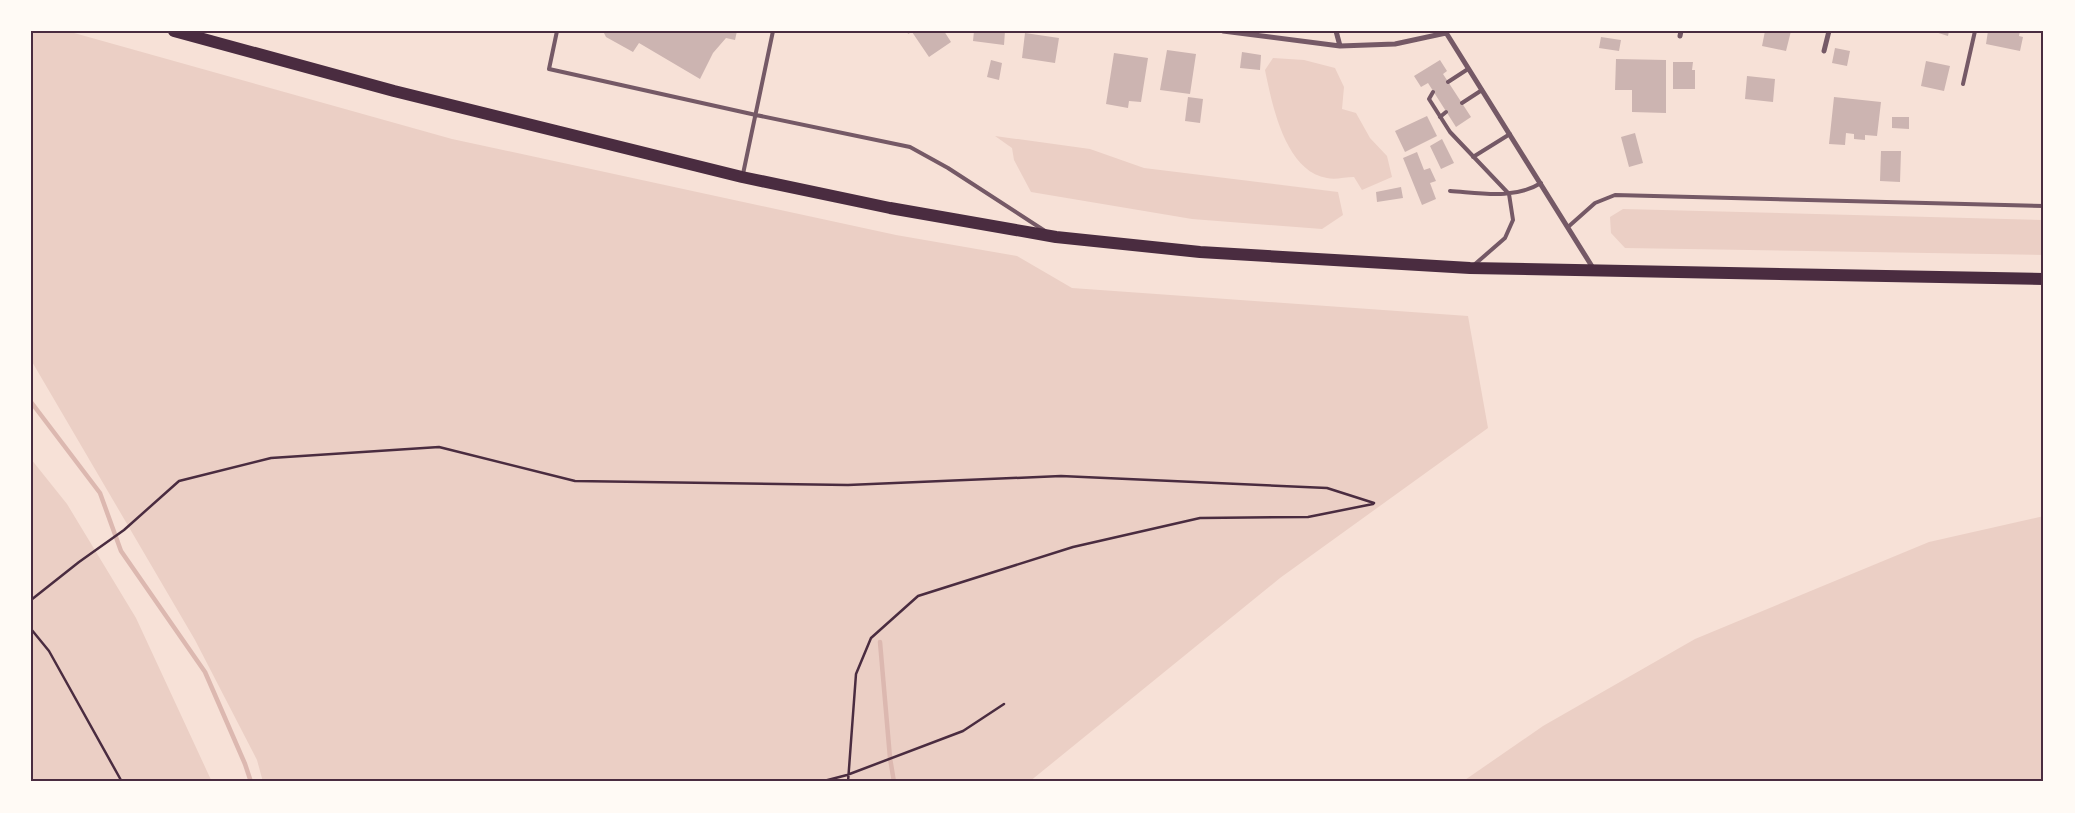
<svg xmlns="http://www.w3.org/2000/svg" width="2075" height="813" viewBox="0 0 2075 813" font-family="'DejaVu Sans',sans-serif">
<rect width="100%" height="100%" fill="#f7e1d7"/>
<path fill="#ebcfc5" d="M31,31H67L452,139L896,235L1017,256L1072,288L1468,316L1488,428L1280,578L1029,782H263L257,760L195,640L31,360Z
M1273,58L1304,60L1335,68L1344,87L1342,109L1356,113L1370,138L1387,156L1392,177L1362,190L1354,177C1345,177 1335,180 1327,178C1285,171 1272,104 1265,70Z
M995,136L1090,149L1144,168L1338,192L1343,215L1322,229L1192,219L1031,192L1014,160L1012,148Z
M1623,209L2044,220V255L1625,248L1611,233L1610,217Z
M31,459L67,504L136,618L212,782H31Z
M2044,516V782H1462L1543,726L1695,639L1929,542Z"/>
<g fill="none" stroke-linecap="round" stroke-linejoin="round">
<path stroke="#dcb8b0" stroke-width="4.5" d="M31,402L100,493L121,551L205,672L245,764L251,782
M880,642L890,758L894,782"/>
</g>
<path fill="#ccb4b1" d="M603,31H737L735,40L726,38L713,53L700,79L639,43L633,52L606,37Z
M907,31H944L951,42L929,57L912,32L908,34Z
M974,31H1005L1004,45L973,41Z
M1765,31H1791L1786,51L1762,46Z
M1932,31H1949L1948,36Z
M1988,31H2020L2019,36L2023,37L2020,51L1986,44Z
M1025,33L1059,38L1055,63L1022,58Z
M1601,37L1621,40L1619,51L1599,48Z
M1835,48L1850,51L1847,66L1832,63Z
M1167,50L1196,54L1190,94L1160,90Z
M1242,52L1261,55L1260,70L1240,68Z
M1114,53L1148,58L1141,102L1129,101L1128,108L1106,104Z
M1616,59L1666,60V113L1632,112V90H1615Z
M991,60L1002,63L999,80L987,77Z
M1440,60L1447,71L1443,74L1471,117L1456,127L1428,83L1421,87L1414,76Z
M1926,61L1950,66L1944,91L1921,86Z
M1673,62H1693L1692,70H1695V89H1673Z
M1747,76L1775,79L1773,102L1745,99Z
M1188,97L1203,99L1200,123L1185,121Z
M1834,97L1881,102L1877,136L1865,135V140L1854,139V134L1846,133L1845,145L1829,144Z
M1427,116L1437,136L1405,152L1395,131Z
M1892,117H1909V129L1892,128Z
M1635,133L1643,163L1629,167L1621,137Z
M1442,139L1454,163L1441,169L1430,146Z
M1881,151H1901L1900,182L1880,181Z
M1417,152L1424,170L1430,168L1436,181L1430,183L1436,199L1422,205L1403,158Z
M1401,187L1403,198L1377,202L1376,192Z"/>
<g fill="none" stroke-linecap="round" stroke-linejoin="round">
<path stroke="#4a2c40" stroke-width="2.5" d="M31,600L79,562L124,530L179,481L271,458L439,447L575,481L848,485L1061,476L1327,488L1374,503
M31,629L49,651L122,782
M820,782L847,775L963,731L1004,704
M848,782L856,674L871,638L918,596L1073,547L1200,518L1308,517L1373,504"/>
<path stroke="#755966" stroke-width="4" d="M557,31L549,69L756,115L910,147L948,168L1045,231
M1448,82L1468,69
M1963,84L1975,31
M1433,92L1429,99L1450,132L1509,194L1513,220L1505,238L1474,265
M1462,103L1482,90
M1440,117L1446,112
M1473,157L1510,134
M743,174L773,31
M1450,191C1480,193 1514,200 1541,183
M1568,227L1595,203L1615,195L2044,206"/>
<path stroke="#755966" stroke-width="5" d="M1223,31L1340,46L1395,44L1446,33
M1336,31L1340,46
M1445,31L1593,268
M1680,36L1681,31
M1824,51L1829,31"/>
<path stroke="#4a2c40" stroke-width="12" d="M174,31L394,91L742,177L890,208L1056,237L1200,252L1470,268L2044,279"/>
</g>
<rect width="2075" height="813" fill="none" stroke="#fffaf5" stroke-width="65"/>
<rect x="32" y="32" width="2010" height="748" fill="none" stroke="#4a2c40" stroke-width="2"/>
</svg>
